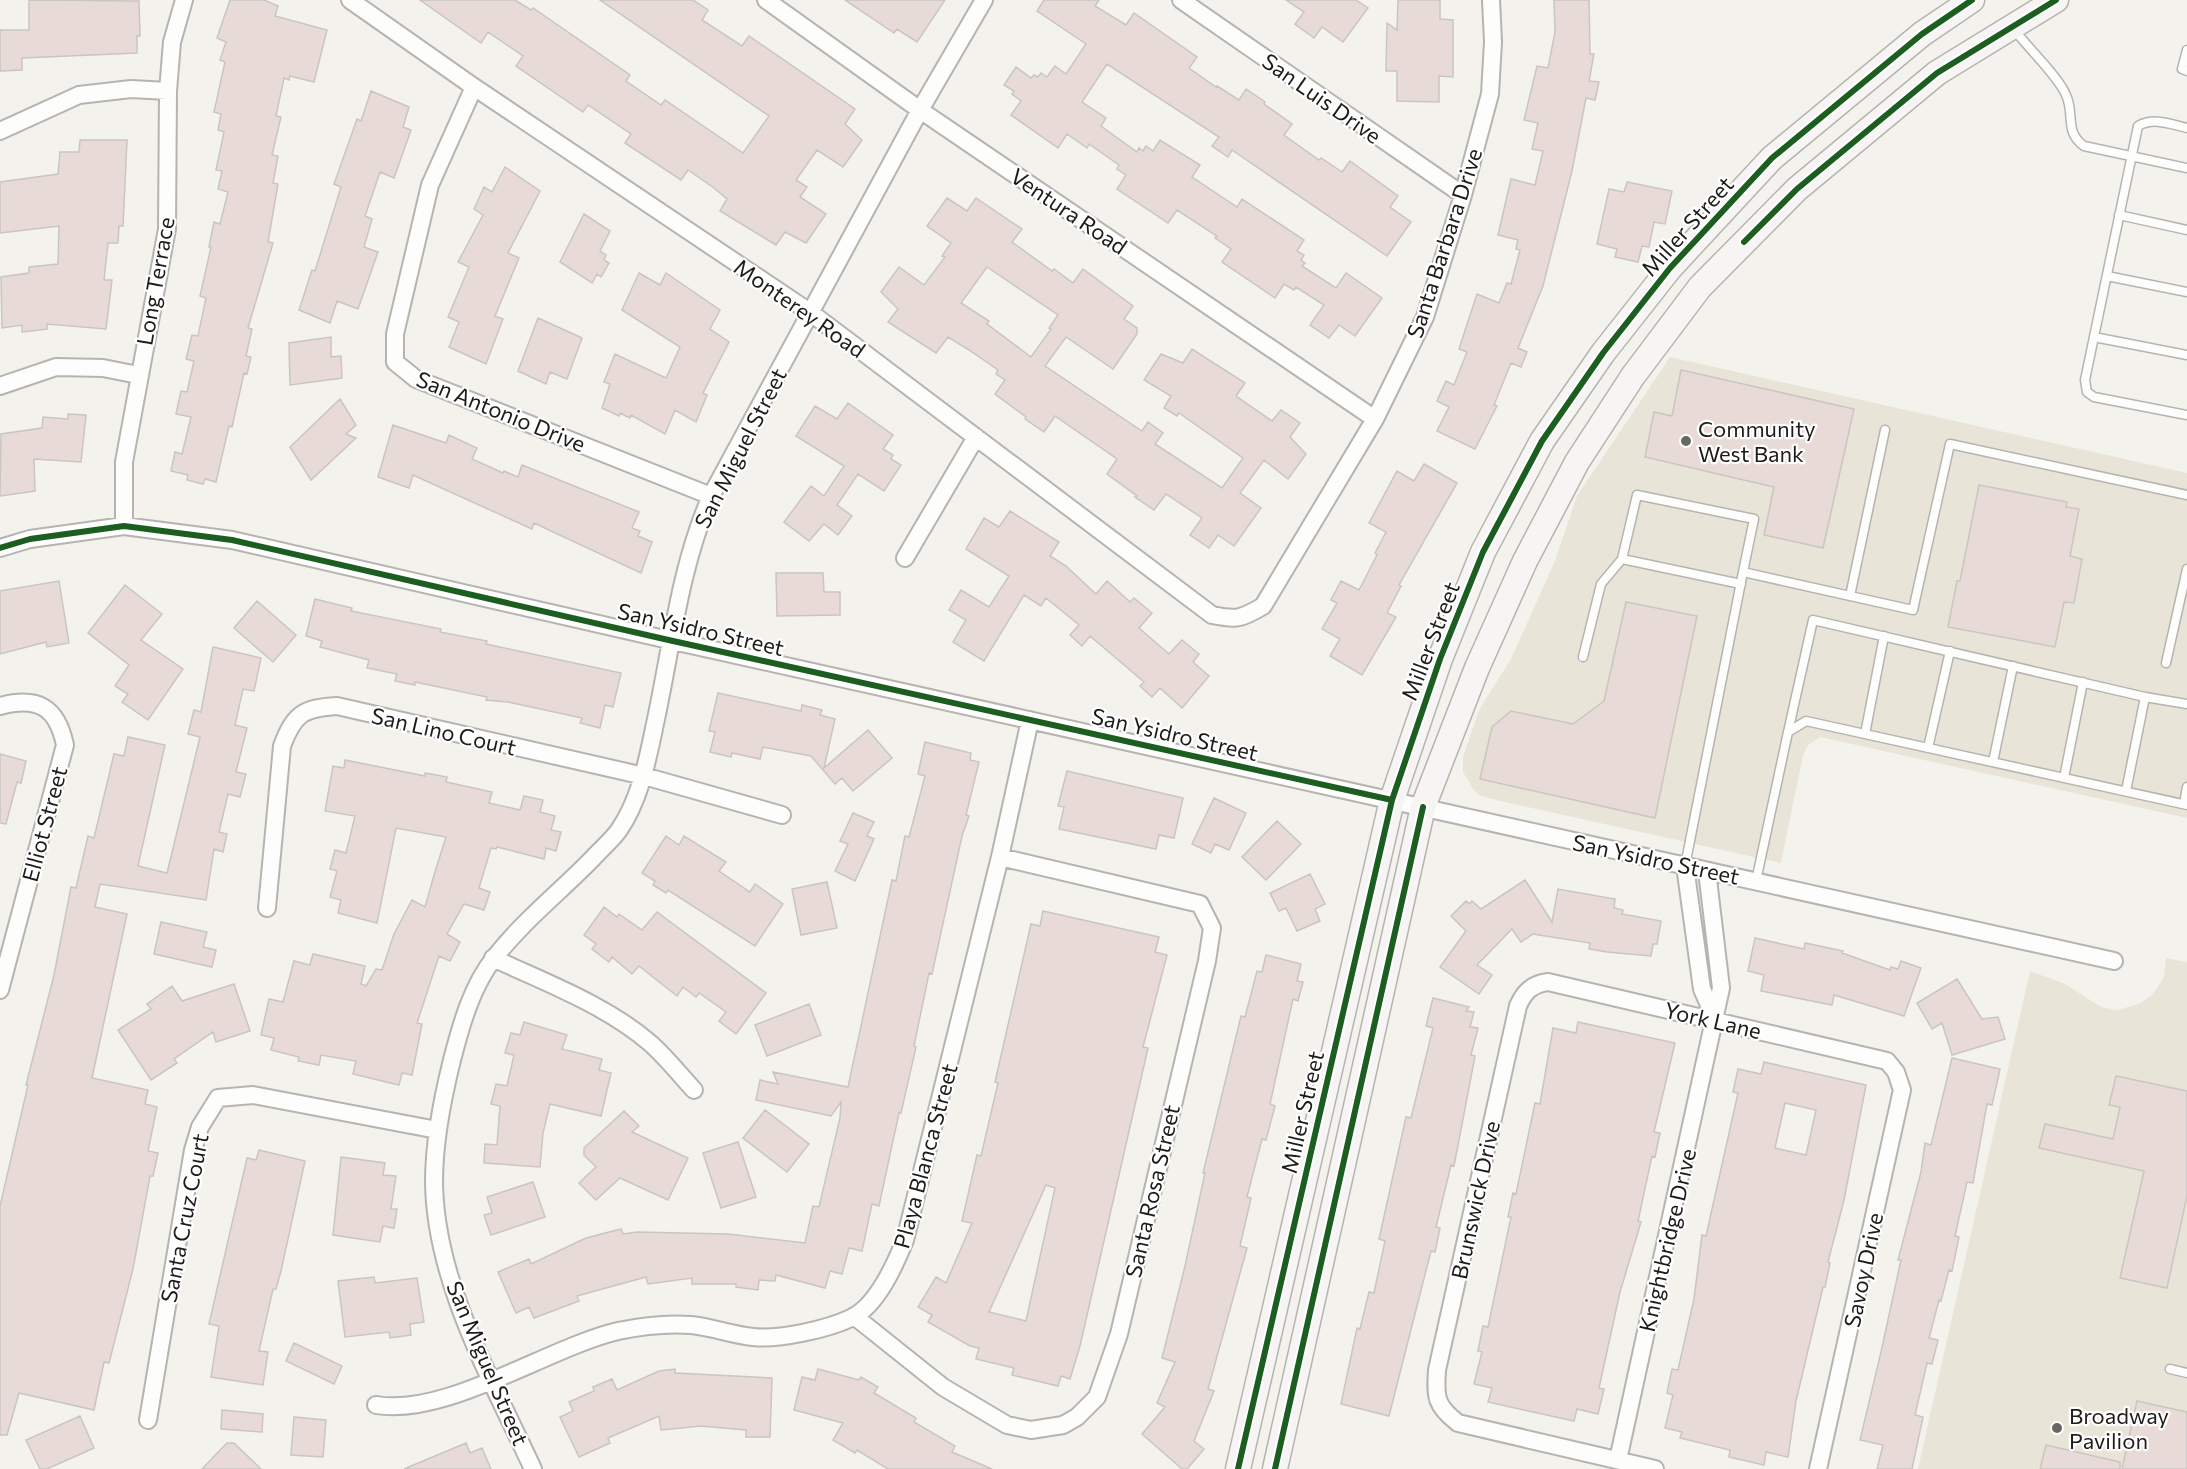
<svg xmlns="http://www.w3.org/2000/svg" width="2187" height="1469" viewBox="0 0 2187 1469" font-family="Commissioner,sans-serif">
<rect width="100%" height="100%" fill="#f4f2ec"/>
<path fill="#e9e4d8" d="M1670,357L2187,473V818L1820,737L1808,745L1803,755L1781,863L1500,801L1481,796L1474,790L1463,772V757L1479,710L1511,659L1555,561L1577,496Z
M2166,958L2187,962V1469H1918L2030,971L2065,984L2101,1007L2117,1010L2139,1004L2152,995L2164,977Z"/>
<path fill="#e8dbd7" stroke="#c9c5c3" stroke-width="1.5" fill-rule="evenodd" d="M29,0L139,1L140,36H137V53L22,58V70L0,71V30H29Z
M230,0H264L278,6L275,16L327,30L314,82L290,76L289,80L284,78L276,116L281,117L272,155L278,156L273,183L278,184L268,242L273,243L248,328L252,329L246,356L251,357L247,374L244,373L232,427L229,426L216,482L205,479L203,484L187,480L188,475L171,471L175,452L182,454L191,417L176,414L181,391L187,392L194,361L186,359L192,335L198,336L206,298L200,296L211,247H209L214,222L220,224L228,192L218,189L222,171L216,170L224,132L218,130L221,114L214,112L225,62L220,60L226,42L217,38Z
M420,0H515L531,10L533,8L630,75L626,81L661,105L665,100L743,153L769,116L600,0H693L708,10L702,20L742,46L749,36L855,109L845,124L862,140L843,167L817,150L796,180L807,187L800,197L826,214L806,243L785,232L776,245L720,211L727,199L714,188L688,170L681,180L625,143L631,134L588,105L583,112L516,66L523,56L488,32L481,43Z
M845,0H945L917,42L897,29L894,33Z
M1044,0H1099L1095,6L1126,25L1134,13L1197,57L1189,68L1216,87L1217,86L1239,100L1246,89L1265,102L1264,104L1292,124L1284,135L1319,160L1321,158L1342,172L1350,161L1398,196L1390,207L1411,222L1387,256L1232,150L1228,157L1212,146L1219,137L1107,64L1082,102L1106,118L1101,126L1137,152L1139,148L1143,151L1146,146L1153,151L1160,140L1200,165L1192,177L1237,207L1242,199L1304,240L1297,251L1304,255L1301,260L1305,263L1302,266L1336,288L1346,273L1382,298L1355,336L1339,325L1329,338L1310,325L1324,305L1296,287L1294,290L1284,284L1275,298L1222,262L1231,249L1215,238L1217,236L1177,210L1168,223L1117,189L1126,175L1117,169L1119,165L1089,144L1087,148L1067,134L1058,148L1011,115L1021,101L1012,94L1014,91L1004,85L1016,67L1031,78L1034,75L1038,77L1041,73L1047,77L1055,66L1066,74L1086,44L1037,11Z
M1286,0H1356L1368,8L1343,42L1322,27L1314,38L1295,24L1304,12Z
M1398,0H1440V19L1453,20V77L1439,76V102L1397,101V71H1386L1387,23L1397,30Z
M1554,0H1589L1590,54H1594L1589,81L1599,82L1595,100L1586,98L1572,171L1543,286L1518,348L1527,352L1521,367L1511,363L1494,405L1497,406L1475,449L1437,431L1449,407L1437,401L1446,381L1454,385L1467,352L1459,349L1477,294L1499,303L1507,283L1511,284L1520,250L1516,249L1518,240L1498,235L1511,179L1535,185L1543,151L1532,149L1538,123L1524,120L1537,66L1548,68L1555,32Z
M371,91L409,107L403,127L411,130L394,178L380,172L365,216L372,219L364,247L378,252L358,309L337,301L330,323L299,310L312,270L315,271L341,187L334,184L357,119L361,121Z
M80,140H127L123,226H119L118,243H108L104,280H112L106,329L47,324V329L22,332V325L2,328L1,277L29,273V267L58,264L59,226L0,233V182L58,174L60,152H79Z
M505,167L540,191L508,253L519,258L495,316L503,319L486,364L449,347L459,322L448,317L469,267L458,262L483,215L474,209L484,187L492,192Z
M1627,182L1672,191L1665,224L1654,222L1649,247L1642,246L1638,262L1615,257L1617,249L1597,244L1609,189L1624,192Z
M947,198L967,211L976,198L1022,229L1012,242L1052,271L1054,269L1073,283L1083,269L1133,306L1124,319L1137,328V334L1113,369L1066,337L1045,366L1142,431L1148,422L1163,433L1155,444L1222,488L1243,458L1179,413L1177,416L1164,408L1171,396L1144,380L1161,354L1183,363L1192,349L1245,383L1236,396L1272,421L1281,410L1300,423L1290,437L1306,454L1288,479L1264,460L1240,493L1261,508L1234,546L1218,535L1209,548L1190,535L1202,518L1166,494L1154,510L1135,497L1137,496L1107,474L1117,459L1055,416L1044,432L1025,419L1026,417L995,394L1005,380L996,374L998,370L969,350L948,337L936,353L888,322L898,309L881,292L899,267L924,285L945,257L942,256L951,243L927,226ZM987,267L1058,315L1049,328L1051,329L1031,357L987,324L989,321L961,303Z
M584,214L610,231L600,251L606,255L604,260L609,263L601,277L597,274L592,283L560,262Z
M639,273L660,285L666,273L720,310L710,329L729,342L703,393L707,395L696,422L675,410L665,434L631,415L630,418L620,413L619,416L602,408L610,384L604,382L615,354L666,378L680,347L622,310Z
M538,318L582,338L567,379L550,372L546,384L518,371Z
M331,337V357L341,356L342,378L290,385L289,343Z
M1681,370L1854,409L1823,548L1764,535L1774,487L1645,457L1654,412L1672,416Z
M340,399L356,425L346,434L356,438L311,480L290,447Z
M848,403L893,435L883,449L893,455L891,459L901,465L884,491L858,474L837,505L852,516L838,535L824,524L809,541L784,522L811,486L824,496L844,466L796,436L815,406L837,419Z
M68,414L86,415L81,462L34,459L35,491L0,496L1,434L42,428L43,417L68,419Z
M393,425L446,443L449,435L477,448L472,459L503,473L504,471L518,477L522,465L639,512L632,528L640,531L638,536L652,542L641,573L534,523L532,529L413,475L409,488L378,477Z
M1424,464L1457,483L1399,585L1401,586L1387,613L1396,617L1362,675L1330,656L1340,639L1322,629L1337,603L1331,600L1341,581L1359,590L1377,555L1375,553L1386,532L1369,523L1397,471L1414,481Z
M1979,485L2067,502L2066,507L2079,509L2070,556L2082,559L2074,603L2064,602L2055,647L1948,627L1957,581H1960Z
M1010,511L1059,542L1050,556L1066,566L1096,594L1107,581L1130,602L1134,598L1152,613L1139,628L1169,654L1182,640L1199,654L1193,662L1209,676L1182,708L1160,688L1152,697L1140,686L1144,682L1090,636L1082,646L1070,635L1079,625L1046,598L1041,606L1024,595L984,661L953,642L966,620L949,610L961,590L989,607L1009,576L966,549L984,518L999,527Z
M776,573H823L824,592H840V615L777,616Z
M59,581L69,643L47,647L46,642L0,654V591Z
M125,585L162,614L141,640L183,669L148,720L122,702L128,694L115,686L129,665L88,633Z
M315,599L352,608L351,611L441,629L440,632L487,641L486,644L621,673L613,707L605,705L600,728L580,723L582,718L508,702L486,700L487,697L415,682V685L395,681L397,674L367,668L369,660L320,647L322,641L306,636Z
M257,601L296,635L273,662L234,628Z
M1626,602L1697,616L1655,818L1480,779L1492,727L1511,711L1573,724L1604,701Z
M213,647L261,658L254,691L243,689L235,725L247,728L236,772L246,774L240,797L228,794L219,832L227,834L223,852L214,849L206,900L100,884L95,907L127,914L92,1078L148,1090L145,1104L157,1107L148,1151L158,1153L153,1176H150L133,1269L109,1363L104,1362L94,1410L19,1393L7,1435H0V1206L28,1085H26L54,975L71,887L76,888L88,836L94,838L114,754L124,756L128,737L165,745L138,866L167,873L200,737L188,734L194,710L201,712Z
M718,693L801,711L802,705L822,710L820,715L835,719L824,768L868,730L892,758L853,791L842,778L835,784L811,756L763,747L760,759L732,753L731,757L710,752L715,732L709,731Z
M925,742L971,753L970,760L979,762L966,815L969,816L962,836L932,974L929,973L914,1046L916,1047L901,1113H899L879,1206L872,1204L862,1251L849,1248L842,1274L830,1271L825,1288L776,1275L775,1281L759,1280L758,1290L736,1287V1284H692V1278L648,1284L646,1277L577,1296L579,1301L534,1318L529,1307L516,1313L498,1272L529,1259L531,1264L586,1238L621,1229L623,1234L637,1232L728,1234L805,1243L813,1206L819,1207L840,1118L841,1102L831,1116L756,1100L760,1080L778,1084L773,1072L848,1087L892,880L896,881L905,836L909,837L925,776L918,774Z
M0,754L26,761L21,783L17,782L6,824L0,823Z
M345,760L425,776V773L447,777L446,782L492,792L489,803L520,810L524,796L543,800L540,812L555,816L551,830L561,832L556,851L546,848L544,859L497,847L496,849L491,848L479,888L490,892L484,910L464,904L447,934L460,942L450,961L439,956L417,1023L422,1024L412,1075L402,1073L399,1085L353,1074L356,1061L321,1055L319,1065L298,1061L299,1057L271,1050L274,1038L261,1035L269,999L283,1002L294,961L310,965L313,954L365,966L361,984L366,986L376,969L382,970L394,934L412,900L425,907L434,875L446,837L396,828L377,923L338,913L341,900L330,897L337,871L330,869L335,850L346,853L355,816L325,811L333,766L344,768Z
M1067,771L1183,798L1174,838L1159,835L1156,849L1059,829L1064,807L1058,806Z
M1214,798L1246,813L1229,850L1215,844L1211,853L1192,844Z
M853,813L874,822L867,836L874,839L855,881L835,871L848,844L840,841Z
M1277,821L1301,844L1266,880L1242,857Z
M666,836L679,845L684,836L726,862L719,871L750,892L755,884L783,904L755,946L668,890L666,893L653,885L655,881L642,873Z
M1310,874L1325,904L1315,909L1320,921L1297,931L1286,908L1279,911L1270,893Z
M1525,880L1552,922L1558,889L1615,899L1614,908L1623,910L1622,914L1661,921L1657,944H1653L1651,956L1607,952L1589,949L1590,943L1533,934L1521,942L1512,929L1477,965L1492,975L1479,994L1440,967L1466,931L1451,916L1466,901L1469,904L1472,901L1481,909Z
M827,882L837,928L801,935L792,889Z
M604,907L617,917L619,914L642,930L657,912L766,993L736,1034L719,1021L726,1012L699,993L696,997L683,987L677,996L639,966L632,974L612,957L609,962L592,949L596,944L584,935Z
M1043,911L1159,937L1155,952L1167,955L1143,1047L1148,1048L1080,1346L1070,1379L1061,1376L1058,1386L1012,1375L1014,1368L976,1359L979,1348L970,1346L928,1322L932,1315L918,1307L936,1277L946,1283L972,1223L962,1221L973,1173L977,1155L981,1156L998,1083L995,1082L1031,924L1040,926ZM1046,1185L1055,1188L1026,1321L989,1312Z
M161,922L207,932L203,947L216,950L212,967L154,954Z
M1755,938L1804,949L1805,943L1843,951L1842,953L1890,970L1891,967L1898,969L1901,961L1921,968L1904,1016L1834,995L1832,1005L1761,991L1764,975L1748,971Z
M1266,955L1301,964L1297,981L1303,982L1298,1001L1293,999L1270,1104L1275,1106L1266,1140L1262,1139L1247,1197L1251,1198L1240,1246L1247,1248L1208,1389L1214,1391L1194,1441L1204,1449L1187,1469H1182L1142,1434L1165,1407L1157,1403L1175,1362L1162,1358L1185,1266L1205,1173H1203L1241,1016L1245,1017L1257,971L1262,972Z
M1957,979L1982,1019L1998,1017L2005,1039L1952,1055L1942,1023L1932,1029L1917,1003Z
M234,984L250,1031L216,1042L213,1032L174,1059L177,1063L151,1080L118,1030L151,1009L147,1004L172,986L182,1001Z
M1433,998L1469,1007L1466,1011L1474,1012L1470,1027L1478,1028L1471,1055L1475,1056L1454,1166L1451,1165L1436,1227L1440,1228L1435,1252L1431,1251L1389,1416L1341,1404L1357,1328L1360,1329L1369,1292L1374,1293L1385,1241L1379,1239L1406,1117L1411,1118L1433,1028L1426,1026Z
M809,1004L821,1035L767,1056L755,1025Z
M524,1022L567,1035L562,1049L602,1059L599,1070L611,1073L601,1116L550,1104L543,1133L540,1167L484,1163L485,1144L497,1145L500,1106L491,1104L496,1084L507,1086L514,1055L505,1053L511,1033L520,1035Z
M1578,1022L1675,1043L1654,1132L1660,1133L1655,1157L1652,1156L1638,1221L1641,1222L1620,1292L1599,1388L1604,1389L1598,1414L1577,1409L1574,1421L1488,1402L1492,1388L1474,1384L1482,1352L1478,1351L1483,1326L1488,1327L1511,1217H1508L1513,1193L1516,1194L1535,1103L1540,1104L1553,1028L1576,1033Z
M1952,1058L2000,1069L1992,1105L1987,1104L1973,1183L1967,1182L1955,1236L1959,1237L1952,1271L1949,1270L1941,1301L1939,1300L1929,1338L1938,1340L1932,1364L1927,1363L1915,1415L1923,1417L1912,1469H1877L1883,1445L1860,1440L1881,1352L1901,1260H1898L1921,1172L1925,1143L1931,1145Z
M1764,1062L1866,1085L1844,1200L1828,1262L1830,1263L1825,1287H1823L1796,1401L1788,1457L1766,1452L1764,1465L1729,1457L1730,1450L1680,1438L1682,1432L1665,1428L1673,1395L1667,1393L1672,1369L1678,1370L1694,1299L1702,1235L1706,1236L1738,1093L1733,1092L1738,1069L1761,1074ZM1785,1103L1816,1110L1806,1155L1775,1148Z
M2116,1076L2187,1091V1196L2167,1288L2120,1278L2144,1171L2039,1148L2045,1124L2113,1139L2120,1107L2109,1105Z
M765,1110L809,1144L787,1172L743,1138Z
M624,1111L639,1126L632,1132L688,1158L668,1200L620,1178L596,1200L579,1183L596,1167L584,1155V1148Z
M738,1142L756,1197L721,1208L703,1153Z
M259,1150L305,1161L281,1271L276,1289H273L259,1351L268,1352L263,1385L211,1377L219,1326L209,1324L247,1158L256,1160Z
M341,1157L385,1163L383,1175L396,1176L391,1209H397L394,1228L383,1226L380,1242L333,1235Z
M533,1182L545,1217L491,1235L484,1215L492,1213L487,1197Z
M374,1277L375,1283L417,1278L424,1322L410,1324L411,1335L390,1338L389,1332L345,1337L338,1281Z
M294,1343L342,1366L334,1384L286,1361Z
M675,1369V1373L772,1378L770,1437H746V1430L701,1426L661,1430L659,1416L608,1438L610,1443L579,1457L560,1417L573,1411L569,1402L594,1391L593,1387L612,1379L617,1390L659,1371Z
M818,1369L859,1380L861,1377L878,1387L874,1393L916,1418L914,1422L955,1446L952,1452L992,1469H888L857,1450L855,1453L833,1440L843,1423L794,1410L802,1377L815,1380Z
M2137,1401L2187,1412V1469H2122Z
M222,1410L263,1414L262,1432L221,1429Z
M80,1416L94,1448L47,1469H40L26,1440Z
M294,1417L326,1420L323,1457L291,1455Z
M227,1443H234L261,1469H202Z
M466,1443L470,1453L482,1448L491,1469H404Z
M2046,1445L2120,1462V1469H2040Z"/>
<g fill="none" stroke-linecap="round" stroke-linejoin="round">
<defs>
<path id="lane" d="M2013,28C2026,46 2059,77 2066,95C2075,114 2064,132 2084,146L2187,168
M2187,50L2182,69L2187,71
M2187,128C2170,124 2154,117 2138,126L2085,380L2087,392L2094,397L2187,415
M2119,215L2187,230
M2107,276L2187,292
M2094,337L2187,355
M1622,559L1741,584
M1850,596L1885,430
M1583,657L1601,584L1622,559L1637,495L1754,519L1743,572
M2166,663L2187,569
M2145,697L2187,704
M1788,732L1813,620L2145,697L2126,791
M1865,734L1884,636
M1928,748L1950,651
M1993,762L2013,666
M2064,778L2083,682
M2184,804L2187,787
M1685,866L1743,572L1913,610L1950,444L2187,495
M1756,881L1788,732L1806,721L2187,805
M2170,1369L2187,1373"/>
<path id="street" d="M350,0L474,87L811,313L1212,615C1237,620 1241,619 1263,606L1375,419L1425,317L1463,195L1490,94L1493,42L1491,0
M766,0L920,110L1375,419
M1181,0L1463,195
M474,87L430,185L395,334V362L416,379L711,496
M0,131L79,95L131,89L168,91
M0,386L56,367L103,368L138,375
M124,526V462L167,229L168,91L172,42L184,0
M0,548L30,539L124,526L232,540L673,641L2114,961
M905,558L976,437
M0,706C38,696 57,707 65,745L0,990
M1685,866L1702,989L1716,1021
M267,908L282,746C294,714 303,708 337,706L644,776L782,815
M493,958C546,983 606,1005 650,1043C666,1057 680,1075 694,1090
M854,1316L943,1387L1007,1425L1031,1430L1063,1425L1077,1417L1097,1397L1119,1334L1207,961L1212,928L1200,904L1000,857
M376,1405C446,1417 547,1348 618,1331C642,1326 666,1323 691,1325C712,1327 732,1335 753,1337C779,1340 828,1329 851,1318C877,1306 895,1265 905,1240L1000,857L1030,720
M148,1420L193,1150L200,1127L218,1098L253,1095L437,1130
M1618,1460L1721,988L1707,871
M533,1469C492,1380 435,1282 434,1182C434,1140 442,1100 452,1060C461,1025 472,985 495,957C524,920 561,891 593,858C601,849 612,840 619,830C641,798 648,757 656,719C672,644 680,566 711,496L920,110L984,0
M1655,1469L1458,1423C1436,1406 1435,1398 1437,1370L1518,1006C1524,992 1532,984 1548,982L1887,1061L1896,1072L1902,1090L1818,1469"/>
<path id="secondary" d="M1238,1469L1392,800L1440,659L1483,552L1542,441L1603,353L1670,268L1772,158L1922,34L1972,0
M1275,1469L1423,807L1477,668L1525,561L1577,462L1633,376L1700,287L1797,189L1937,73L2056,0"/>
</defs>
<use href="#lane" stroke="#b6b4b0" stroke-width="11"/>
<use href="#street" stroke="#b6b4b0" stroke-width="20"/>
<use href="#secondary" stroke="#b6b4b0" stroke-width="27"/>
<use href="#lane" stroke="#fdfdfc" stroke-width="8"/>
<use href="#street" stroke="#fdfdfc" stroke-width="16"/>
<use href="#secondary" stroke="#f7f4f4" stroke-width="24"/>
<defs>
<path id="cycleway" d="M1744,242L1797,189L1937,73L2056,0
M0,548L30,539L124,526L232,540L673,641L1392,800
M1238,1469L1392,800L1440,659L1483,552L1542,441L1603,353L1670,268L1772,158L1922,34L1972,0
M1275,1469L1423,807"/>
</defs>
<use href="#cycleway" stroke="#fff" stroke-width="10"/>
<use href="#cycleway" stroke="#1b5e20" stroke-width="6"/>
</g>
<g fill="#696763" stroke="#fff" stroke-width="2">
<circle cx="1686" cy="441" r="6"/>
<circle cx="2057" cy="1428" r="6"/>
</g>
<g text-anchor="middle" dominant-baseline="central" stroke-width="4.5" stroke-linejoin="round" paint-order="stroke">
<g font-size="22" fill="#1e1c19" stroke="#fff">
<text transform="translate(1322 98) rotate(35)">San Luis Drive</text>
<text transform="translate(1069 211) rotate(34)">Ventura Road</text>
<text transform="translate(1687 226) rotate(-48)">Miller Street</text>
<text transform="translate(1444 243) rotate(-72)">Santa Barbara Drive</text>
<text transform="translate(155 281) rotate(-80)">Long Terrace</text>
<text transform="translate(800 308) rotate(35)">Monterey Road</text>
<text transform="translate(501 411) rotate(22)">San Antonio Drive</text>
<text transform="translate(740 448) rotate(-63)">San Miguel Street</text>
<text transform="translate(701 629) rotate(13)">San Ysidro Street</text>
<text transform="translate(1430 641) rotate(-69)">Miller Street</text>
<text transform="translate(444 731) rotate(13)">San Lino Court</text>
<text transform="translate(1175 734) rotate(13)">San Ysidro Street</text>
<text transform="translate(44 824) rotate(-75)">Elliot Street</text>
<text transform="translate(1656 859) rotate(12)">San Ysidro Street</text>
<text transform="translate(1713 1020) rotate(13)">York Lane</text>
<text transform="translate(1302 1112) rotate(-77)">Miller Street</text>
<text transform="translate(925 1156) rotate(-75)">Playa Blanca Street</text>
<text transform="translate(1152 1191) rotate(-77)">Santa Rosa Street</text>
<text transform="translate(1475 1200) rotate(-78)">Brunswick Drive</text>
<text transform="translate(184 1218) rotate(-79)">Santa Cruz Court</text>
<text transform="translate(1667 1240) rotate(-77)">Knightbridge Drive</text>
<text transform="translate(1863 1270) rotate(-78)">Savoy Drive</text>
<text transform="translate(488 1363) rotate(67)">San Miguel Street</text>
</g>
<g font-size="22" fill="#1e1c19" stroke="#fff" text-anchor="start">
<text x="1698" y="428">Community<tspan x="1698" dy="25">West Bank</tspan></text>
<text x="2069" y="1415">Broadway<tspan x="2069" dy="25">Pavilion</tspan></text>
</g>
</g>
</svg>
